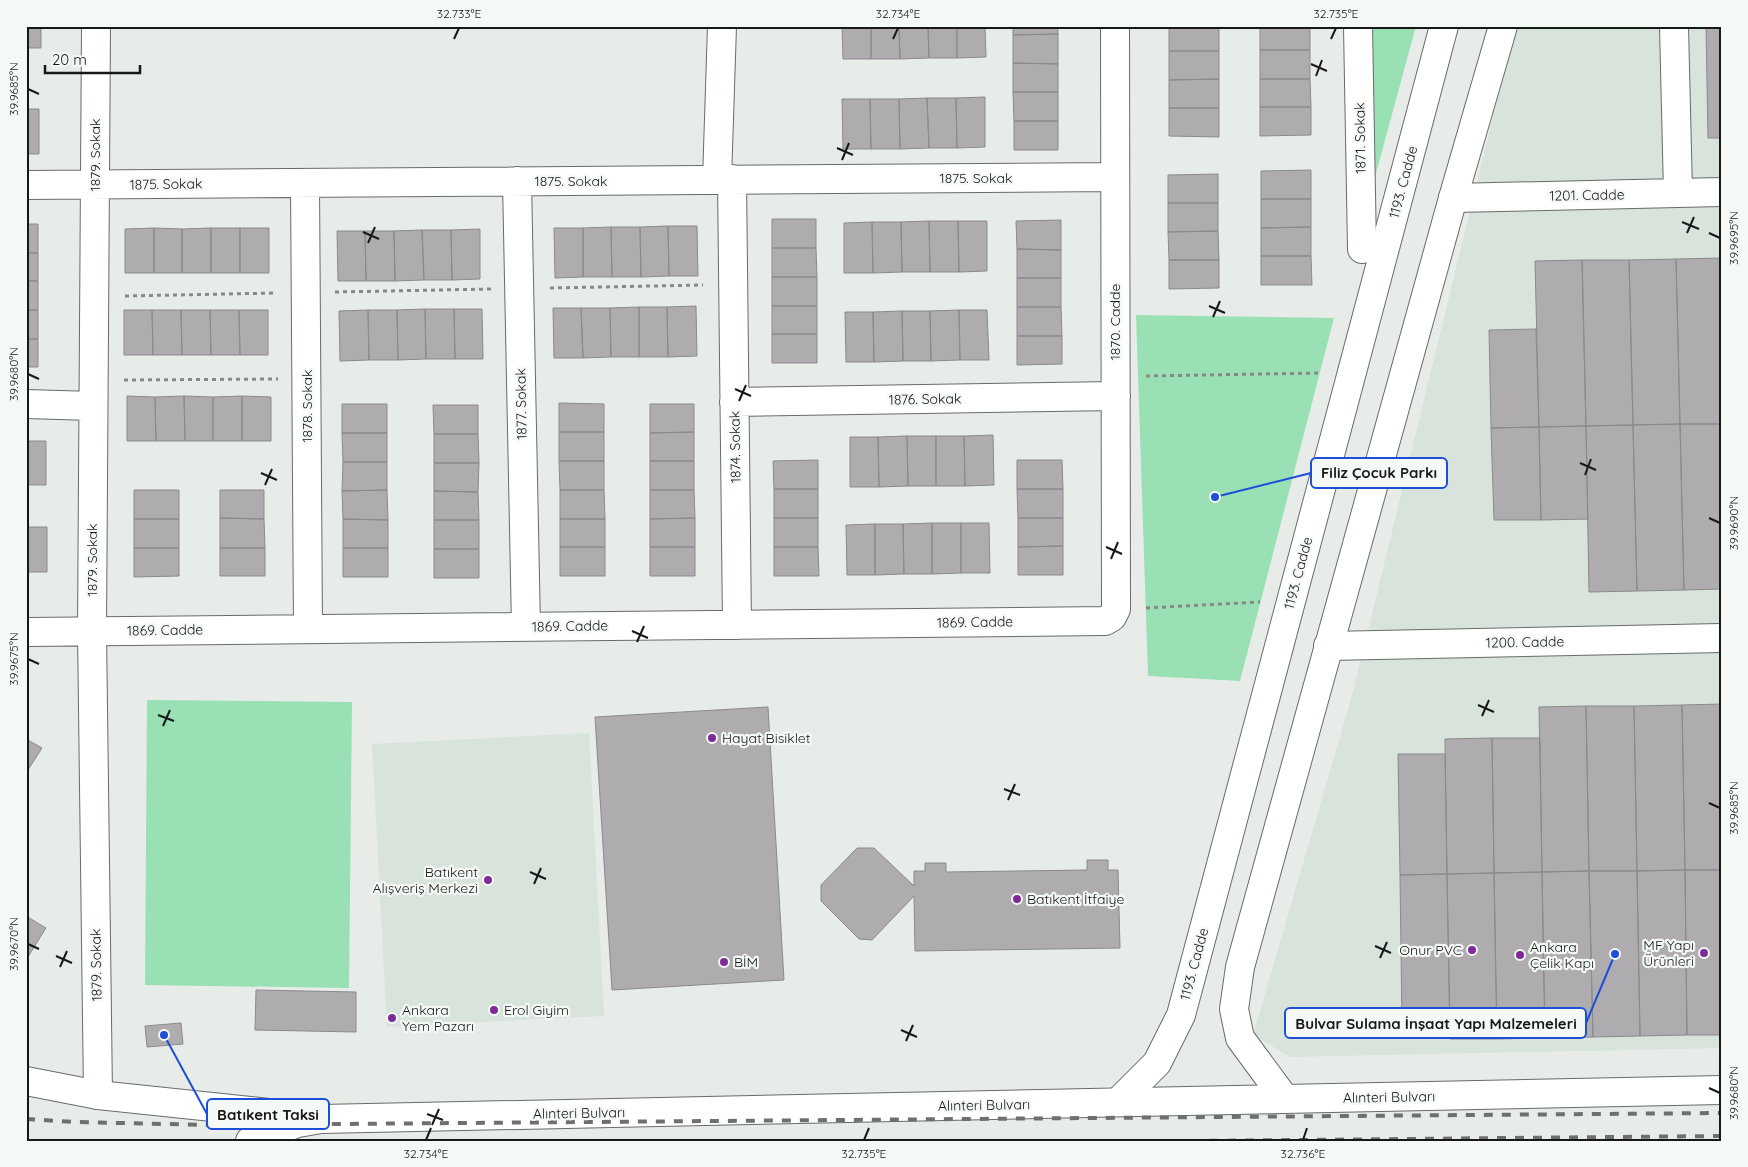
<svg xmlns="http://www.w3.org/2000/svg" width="1748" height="1167" viewBox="0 0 1748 1167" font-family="Quicksand,sans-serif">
<rect width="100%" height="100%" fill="#e8ece9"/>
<path fill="#d8e3dc" d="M1518,26H1722V1048L1290,1057L1253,1035L1353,692L1494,112Z
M589,733L604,1016L387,1027L372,744Z"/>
<path fill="#99e0b4" d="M1366,26H1416L1369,199Z
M1136,315L1334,318L1240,681L1148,676Z
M147,700L352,702L349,988L145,985Z"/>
<path fill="#aeacaf" stroke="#8b898c" d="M26,26H41V48H26Z
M842,26H871V59H843Z
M871,26H899L900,59H871Z
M899,26H928L929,58L900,59Z
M928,26H957V58H929Z
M957,26H985L986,57L957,58Z
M1013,26H1058V34L1013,35Z
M1169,26H1219V51H1169Z
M1260,26H1310V50H1260Z
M1706,26H1722V138H1708Z
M1058,34V64L1013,63V35Z
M1260,50H1310V79H1260Z
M1169,51H1219V79L1169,80Z
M1013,63L1058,64V92H1013Z
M1219,79V108H1169V80Z
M1260,79H1310L1311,107H1260Z
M1013,92H1058V121H1014Z
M985,97V147L957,148L956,98Z
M927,98H956L957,148H929Z
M927,98L929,148L900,149L899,99Z
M842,99H870L871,149H843Z
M870,99H899L900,149H871Z
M1260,107H1311V135L1260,136Z
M1169,108H1219V137L1169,136Z
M26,109H39V154H26Z
M1014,121H1058V150H1014Z
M1311,170V199H1261V171Z
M1218,174V203H1168V175Z
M1261,199H1311V227L1261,228Z
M1168,203H1218V231L1168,232Z
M772,219H816V248H772Z
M1061,220V250L1017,249L1016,221Z
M929,221H958L959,272H930Z
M929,221L930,272H902L901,222Z
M958,221H987V271L959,272Z
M872,222H901L902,272L873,273Z
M872,222L873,273H844V223Z
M26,224H38V253H26Z
M668,226L669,276L641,277L640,227Z
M668,226H697L698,276H669Z
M611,227H640L641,277H612Z
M611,227L612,277H583V228Z
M1311,227V256H1261V228Z
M154,228V273H125V229Z
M154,228L182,229V273H154Z
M211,228V273H182V229Z
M211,228H240V273H211Z
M240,228H269V273H240Z
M554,228H583V277L555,278Z
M480,229V279L452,280L451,230Z
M422,230H451L452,280H424Z
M422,230L424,280L395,281L394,231Z
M337,231H365L366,281H338Z
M365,231H394L395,281H366Z
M1218,231L1219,260H1169L1168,232Z
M772,248H816L817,277H772Z
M1017,249L1061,250V278H1017Z
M26,253H38V281H26Z
M1261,256H1311L1312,285H1261Z
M1722,258V424H1680L1676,259Z
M1676,259L1680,424L1633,425L1629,260Z
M1169,260H1219V288L1169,289Z
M1582,260H1629L1633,425L1586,426Z
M1582,260L1586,426L1539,427L1535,261Z
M772,277H817V306H772Z
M1017,278H1061V307H1017Z
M26,281H38V310H26Z
M696,306L697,356L668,357L667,307Z
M772,306H817V334H772Z
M639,307H667L668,357H639Z
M639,307V357H611L610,308Z
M1017,307H1061L1062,336H1017Z
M553,308H581L583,358H554Z
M581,308H610L611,357L583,358Z
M425,309H454L455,359H426Z
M425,309L426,359L398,360L397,310Z
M454,309H482L483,359H455Z
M26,310H38V339H26Z
M124,310H152L153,355H124Z
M152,310H181L182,355H153Z
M181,310H210L211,355H182Z
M210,310H239L240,355H211Z
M239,310H268V355H240Z
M368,310L369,360L340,361L339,311Z
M368,310H397L398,360H369Z
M959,310H987L989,360H960Z
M959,310L960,360L931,361L930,311Z
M902,311H930L931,361H903Z
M902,311L903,361L874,362L873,312Z
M845,312H873L874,362H846Z
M1536,329L1539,427L1491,428L1489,330Z
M772,334H817V363H772Z
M1017,336H1062V364L1017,365Z
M26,339H38V367H26Z
M127,396L155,397L156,441H127Z
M184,396L213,397V441H185Z
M184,396L185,441H156L155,397Z
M242,396L271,397V441H242Z
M242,396V441H213V397Z
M559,403L604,404V432H559Z
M342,404H387V433H342Z
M650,404H694V432L650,433Z
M433,405H478V434H434Z
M1680,424L1684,590L1637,591L1633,425Z
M1680,424H1722V589L1684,590Z
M1633,425L1637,591L1589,592L1586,426Z
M1586,426L1588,519L1541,520L1539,427Z
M1539,427L1541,520H1494L1491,428Z
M559,432H604V461H559Z
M694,432V461H650V433Z
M342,433H387V462H343Z
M434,434H478L479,463H434Z
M993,435L994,485L965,486L964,436Z
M907,436L908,486L879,487L878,437Z
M907,436H936V486H908Z
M936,436H964L965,486H936Z
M850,437H878L879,487H850Z
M26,441H46V485H26Z
M818,460V489H774L773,461Z
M1017,460H1062L1063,489H1017Z
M559,461H604V490H560Z
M650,461H694V490H650Z
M343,462H387V490L342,491Z
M434,463H479L478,492L434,491Z
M774,489H818V518H774Z
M1017,489H1063V518H1018Z
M134,490H179V519H134Z
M220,490H264V519L220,518Z
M387,490L388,520L343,519L342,491Z
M560,490H604L605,519H560Z
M650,490H694L695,518L650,519Z
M434,491L478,492L479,520H434Z
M220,518L264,519L265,548H220Z
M695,518V547H650V519Z
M774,518H818V547H774Z
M1018,518H1063V546L1018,547Z
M134,519H179V548H134Z
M343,519L388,520V548H343Z
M560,519H605V547H560Z
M434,520H479V549H434Z
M932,523V574H904L903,524Z
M932,523H961V573L932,574Z
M961,523H989L990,573H961Z
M875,524V575H847L846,525Z
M875,524H903L904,574L875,575Z
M26,527H47V572H26Z
M1063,546V575H1018V547Z
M560,547H605V576H560Z
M650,547H695V576H650Z
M774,547H818L819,576H774Z
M134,548H179V576L134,577Z
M220,548H265V576H220Z
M343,548H388V577H343Z
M434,549H479V578H434Z
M1722,704V870H1685L1682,705Z
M1682,705L1685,870L1637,871L1634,706Z
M1586,706L1589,871L1542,872L1539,707Z
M1586,706H1634L1637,871H1589Z
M768,707L784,980L612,990L595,717Z
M1492,738H1540L1542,872L1494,873Z
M1492,738L1494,873L1447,874L1445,739Z
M26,739L42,748L26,773Z
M1398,754H1445L1447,874L1400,875Z
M857,848H874L914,886V871H925V863H946V872L1087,870V860H1108V870H1118L1120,948L915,951L914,896L872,940L859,939L821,901V885Z
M1685,870L1687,1035L1640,1036L1637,871Z
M1685,870H1722V1035H1687Z
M1589,871L1593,1037L1545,1038L1542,872Z
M1589,871H1637L1640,1036L1593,1037Z
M1542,872L1545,1038L1497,1039L1494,873Z
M1494,873L1497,1039H1450L1447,874Z
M1447,874L1450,1026L1402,1027L1400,875Z
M26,916L46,928L26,960Z
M256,990L356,992V1032L255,1030Z
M181,1023L183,1044L147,1047L145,1026Z"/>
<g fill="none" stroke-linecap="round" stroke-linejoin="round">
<defs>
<path id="minor" d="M96,26L92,631L98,1095
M1358,26L1362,249
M1674,26L1678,193
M732,179L737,625
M717,180L722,26
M517,181L526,627
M305,183L308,629
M26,185L1115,177
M1453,198L1722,192
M734,402L1116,396
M26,404L93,406
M26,632L1105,621L1112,617L1116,609L1115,26
M1328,646L1722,638"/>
<path id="secondary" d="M1285,1099L1240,1038L1234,1009L1240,967L1453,198L1503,26
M1118,1102L1157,1063L1181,1015L1444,26"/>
<path id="primary" d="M26,1081L98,1095L307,1117
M250,1141L298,1123L321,1119L1722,1090"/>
</defs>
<use href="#minor" stroke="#676b69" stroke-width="30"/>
<use href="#secondary" stroke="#676b69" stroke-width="30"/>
<use href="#primary" stroke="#676b69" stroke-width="30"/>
<path stroke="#868987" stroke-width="3" stroke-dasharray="4 4" stroke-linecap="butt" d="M550,288L703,285
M335,292L491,289
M125,296L276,293
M1146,376L1320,373
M124,380L278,379
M1146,608L1260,602"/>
<use href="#minor" stroke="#fff" stroke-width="28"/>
<use href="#secondary" stroke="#fff" stroke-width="28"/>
<use href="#primary" stroke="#fff" stroke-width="28"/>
<path stroke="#6e706f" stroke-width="4" stroke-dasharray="9 9" stroke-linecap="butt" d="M26,1119L75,1122L209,1125L1722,1113
M1191,1141L1722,1136"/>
</g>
<path fill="none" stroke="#171918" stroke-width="2" d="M454,39L459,28M893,39L898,28M1331,39L1336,28M1311,64L1327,71M1316,76L1322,60M28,89L39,94M837,148L853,155M842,160L849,143M1682,222L1699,229M363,232L379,239M1687,233L1694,217M1709,233L1720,238M368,243L375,227M1209,306L1225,313M1213,317L1220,301M28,374L39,379M735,389L751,396M739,401L746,385M1580,463L1596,470M261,473L277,480M1585,475L1591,459M265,485L272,469M1709,518L1720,523M1106,547L1122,554M1111,559L1118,542M632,631L648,638M637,642L644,626M28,659L39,664M1478,705L1494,712M158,715L174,721M1482,716L1489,700M163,726L170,710M1004,789L1020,795M1008,800L1015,784M1709,803L1720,808M530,872L546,879M534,884L541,868M28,944L39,949M1375,946L1391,953M56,956L72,963M1380,958L1387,942M60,967L67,951M901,1030L917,1037M906,1041L913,1025M1709,1088L1720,1093M427,1114L443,1120M432,1125L439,1109M426,1140L431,1128M864,1140L869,1128M1303,1140L1307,1128"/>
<g fill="#7e2b9a" stroke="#f5f9f6" stroke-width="2">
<circle cx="712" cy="738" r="5"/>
<circle cx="488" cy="880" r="5"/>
<circle cx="1017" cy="899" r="5"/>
<circle cx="1472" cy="950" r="5"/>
<circle cx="1704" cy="953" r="5"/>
<circle cx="1520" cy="955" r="5"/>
<circle cx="724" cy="962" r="5"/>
<circle cx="494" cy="1010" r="5"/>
<circle cx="392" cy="1018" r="5"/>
</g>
<g text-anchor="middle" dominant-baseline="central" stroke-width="4.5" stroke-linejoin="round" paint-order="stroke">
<g font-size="14" fill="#171918" stroke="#f5f9f6">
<text transform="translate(1360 138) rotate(-91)">1871. Sokak</text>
<text transform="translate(95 155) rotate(-90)">1879. Sokak</text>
<text x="976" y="178">1875. Sokak</text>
<text x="571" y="181">1875. Sokak</text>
<text transform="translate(1403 182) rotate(-75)">1193. Cadde</text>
<text transform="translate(166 184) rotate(-1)">1875. Sokak</text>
<text transform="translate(1587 195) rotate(-1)">1201. Cadde</text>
<text transform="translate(1115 322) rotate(-90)">1870. Cadde</text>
<text transform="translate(925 399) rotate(-1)">1876. Sokak</text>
<text transform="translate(521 404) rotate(-91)">1877. Sokak</text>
<text transform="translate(307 406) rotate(-90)">1878. Sokak</text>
<text transform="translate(735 447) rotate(-91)">1874. Sokak</text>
<text transform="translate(92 560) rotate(-90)">1879. Sokak</text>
<text transform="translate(1298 573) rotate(-75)">1193. Cadde</text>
<text transform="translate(975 622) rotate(-1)">1869. Cadde</text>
<text transform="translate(570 626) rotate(-1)">1869. Cadde</text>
<text transform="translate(165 630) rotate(-1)">1869. Cadde</text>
<text transform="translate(1525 642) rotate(-1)">1200. Cadde</text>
<text transform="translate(1194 964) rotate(-75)">1193. Cadde</text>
<text transform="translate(96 965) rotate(-91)">1879. Sokak</text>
<text transform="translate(1389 1097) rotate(-1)">Alınteri Bulvarı</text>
<text transform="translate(984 1105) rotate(-1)">Alınteri Bulvarı</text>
<text transform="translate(579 1113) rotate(-1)">Alınteri Bulvarı</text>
</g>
<g font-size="14" fill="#171918" stroke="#f5f9f6" text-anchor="start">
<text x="722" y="738">Hayat Bisiklet</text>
<text x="478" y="872" text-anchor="end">Batıkent<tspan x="478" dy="16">Alışveriş Merkezi</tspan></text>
<text x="1027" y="899">Batıkent İtfaiye</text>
<text x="1694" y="945" text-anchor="end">MF Yapı<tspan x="1694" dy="16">Ürünleri</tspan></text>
<text x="1530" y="947">Ankara<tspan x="1530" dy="16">Çelik Kapı</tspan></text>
<text x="1462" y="950" text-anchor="end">Onur PVC</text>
<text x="734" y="962">BİM</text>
<text x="402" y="1010">Ankara<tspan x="402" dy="16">Yem Pazarı</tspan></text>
<text x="504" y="1010">Erol Giyim</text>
</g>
</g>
<path fill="none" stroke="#1d4ed8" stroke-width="2" d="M1215 497L1311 473M1615 954L1586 1023M164 1035L207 1114"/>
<g fill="#1d4ed8" stroke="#f5f9f6" stroke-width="2">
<circle cx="1215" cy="497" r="5"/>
<circle cx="1615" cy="954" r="5"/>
<circle cx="164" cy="1035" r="5"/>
</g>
<g fill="#f5f9f6" stroke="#1d4ed8" stroke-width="2">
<rect x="1311" y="458" width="136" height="30" rx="5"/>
<rect x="1285" y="1008" width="301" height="30" rx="5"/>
<rect x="207" y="1099" width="122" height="30" rx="5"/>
</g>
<g font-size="15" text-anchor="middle" font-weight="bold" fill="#171918">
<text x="1379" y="478">Filiz Çocuk Parkı</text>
<text x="1436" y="1029">Bulvar Sulama İnşaat Yapı Malzemeleri</text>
<text x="268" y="1120">Batıkent Taksi</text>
</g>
<rect width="1748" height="1167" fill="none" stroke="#f5f9f6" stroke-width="55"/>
<path d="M45 65v8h95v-8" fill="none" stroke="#171918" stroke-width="2.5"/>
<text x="52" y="65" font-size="15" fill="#171918" stroke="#f5f9f6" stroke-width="4" paint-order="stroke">20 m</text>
<rect x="28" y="28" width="1692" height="1112" fill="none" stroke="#171918" stroke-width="2"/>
<g font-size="12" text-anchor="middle" fill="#171918">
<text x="459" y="18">32.733°E</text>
<text x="898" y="18">32.734°E</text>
<text x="1336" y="18">32.735°E</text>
<text transform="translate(14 89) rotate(-90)" y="4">39.9685°N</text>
<text transform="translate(1734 238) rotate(-90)" y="4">39.9695°N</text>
<text transform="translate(14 374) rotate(-90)" y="4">39.9680°N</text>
<text transform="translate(1734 523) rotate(-90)" y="4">39.9690°N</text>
<text transform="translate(14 659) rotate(-90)" y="4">39.9675°N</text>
<text transform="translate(1734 808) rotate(-90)" y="4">39.9685°N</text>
<text transform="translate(14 944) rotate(-90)" y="4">39.9670°N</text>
<text transform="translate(1734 1093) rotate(-90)" y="4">39.9680°N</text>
<text x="426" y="1158">32.734°E</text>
<text x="864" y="1158">32.735°E</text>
<text x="1303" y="1158">32.736°E</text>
</g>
</svg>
